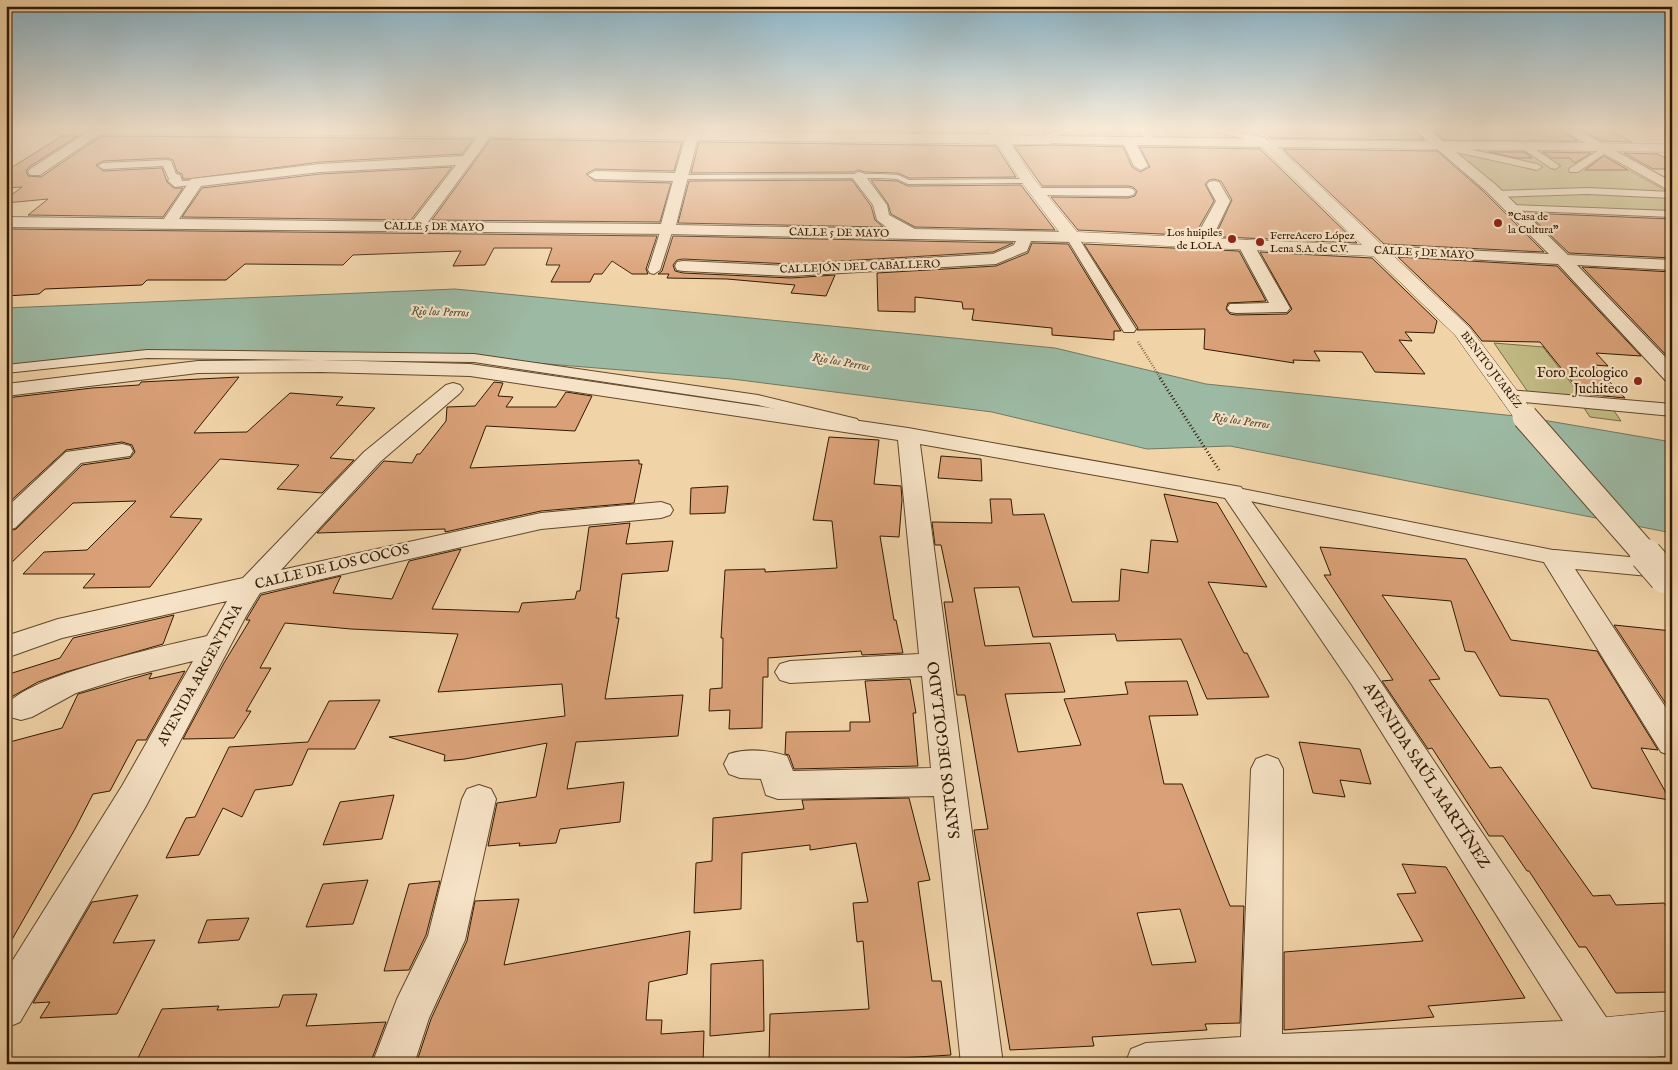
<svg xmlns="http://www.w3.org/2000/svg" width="1678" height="1070" viewBox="0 0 1678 1070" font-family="'IM FELL English',serif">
<rect width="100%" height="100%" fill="#f1d3a8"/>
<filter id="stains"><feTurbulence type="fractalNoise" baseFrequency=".004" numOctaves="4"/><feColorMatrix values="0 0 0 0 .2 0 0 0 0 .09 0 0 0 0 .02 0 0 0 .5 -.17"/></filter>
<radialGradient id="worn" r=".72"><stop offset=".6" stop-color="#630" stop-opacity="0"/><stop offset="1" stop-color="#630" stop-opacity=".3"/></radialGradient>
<path fill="#c1ba83" stroke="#786a42" d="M6,129H1043L1050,140Z
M1056,129H1240L1249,138L1060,136Z
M1250,129H1566L1598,147L1592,150L1672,194V211L1513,207L1442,146L1265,143Z
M1494,343L1543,347L1582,397L1528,392Z
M1582,405L1612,408L1621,421L1590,417Z"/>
<path fill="#9cb9a3" stroke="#717962" d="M455,289L1055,348L1206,384L1525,417L1672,442V533L1230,446L1147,449L992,412L732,379L474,358L147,354L6,369V308Z"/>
<path fill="#daa178" stroke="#301900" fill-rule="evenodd" d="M718,129H986L988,133Z
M1261,129H1412L1424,140L1271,138Z
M1432,129H1558L1578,141L1444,140Z
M1581,129H1606L1632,142L1602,141Z
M62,136H78L29,167L26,171L28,176L41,177L101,136L473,139L462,154L320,162L189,179H183L182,174L177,172L173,160L167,158L103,161L96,165L103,171L162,168L167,182L174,188H183L163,217L28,215L48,199L6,203V199L22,187L6,188V171Z
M491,139L682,142L674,171L595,169L586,174L595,181L671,183L660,222L432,220Z
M699,142L996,146L1016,177L909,178L898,173L865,172L858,170L854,172L691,173Z
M1052,145L1123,147L1132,167L1140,172L1150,167L1140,147L1260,149L1357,243L1223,237L1218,230L1232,200L1221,181L1214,179L1209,180L1205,184L1214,201L1198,229L1202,236L1078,230L1051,197L1128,198L1135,196L1137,191L1133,187L1128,186H1042L1014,146Z
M1283,149L1437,151L1483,191L1544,252L1384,244Z
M1489,152H1524L1532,158H1517Z
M1543,152L1591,153L1575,163L1569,158H1552Z
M1624,153L1657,154L1672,161V169H1653Z
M1604,156L1628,170H1585Z
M452,167L411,220L182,217L202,188L320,174Z
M852,180L871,206L875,220L883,227L678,223L689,181Z
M871,180L897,181L908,186L1021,185L1055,230L915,227L891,214L888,204Z
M1527,213L1672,219V258L1569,253Z
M12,229L657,236L646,269L648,274H632L612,261L602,274H594L590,282H551L560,265H546L552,248H494L485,265L453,266L461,251L353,255L343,265L245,264L226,280H147L142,285L45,289L39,294L6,296V234Z
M673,236L1013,243L993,252L791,264L683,259L677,260L673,265L675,271L683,273L791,278L835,275L826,296L791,293L795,285L727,279L667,278L669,274H658L662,271Z
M1032,243L1068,244L1121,331H1114V340L1052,335V328L972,320L974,309H963L962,302L915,297V312L878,311L877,273L996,266L1028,253Z
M1084,244L1239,251L1266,301L1228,303L1226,309L1230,314L1236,315L1287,314L1292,309L1260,252L1372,258L1437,321L1434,333L1405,332L1412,341L1399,340L1425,374L1375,372L1362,352L1314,351L1320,361L1293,360L1294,363L1204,349L1205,329L1137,330L1138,328Z
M1398,257L1557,266L1641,356L1596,353L1608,366L1594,365L1625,398L1582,394L1540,342L1482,341L1470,326Z
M1582,267L1672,272V359L1669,358Z
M239,377L194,433L247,432L290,393L343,397L336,405L375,408L330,458L354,460L322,493L277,489L299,465L220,459L170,517L202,519L150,587L83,588L95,574H23L44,552L87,550L136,501L73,503L6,568V532L16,529L82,465L130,458L135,452L132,445L122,442L66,450L6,505V398L92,388L139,385L141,382Z
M494,382L503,383L498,396L513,397L506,407H556L566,392L592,396L575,431L486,426L470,468L639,460V464H642L634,503L541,511L445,532V529L317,533L384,461L412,463L417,454H420L446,421L447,407L475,406Z
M829,437L879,440L874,484L901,486L902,500L899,537L880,536L894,620H896L903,653L862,655L861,651L768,658V677H763L762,728L729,729L730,710L709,711L710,689L722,688L723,638H721L725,570L765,569V572L837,568L832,521L813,520Z
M941,456L981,459L982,481L938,478Z
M728,486L725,513L690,514L691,488Z
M1164,494L1217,503L1267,587L1208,582L1244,653H1247L1269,697L1207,699L1181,639L1117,641L1115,634L1033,637L1019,587L974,588L985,646L1050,643L1065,692L1005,694L1018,752L1081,745L1064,699L1128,694L1125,682L1187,681L1198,715L1149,716L1164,784H1182L1230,906H1244L1240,1023L1205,1024L1207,1030L1092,1037L1094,1046L1010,1050L974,830L988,829L965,695H957L944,602H953L941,545H935L932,522L992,523L990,499H1011L1013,515L1044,514L1072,602L1119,601L1121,569L1148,573L1151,540L1178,542ZM1180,909L1196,962L1152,965L1137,913Z
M630,523L626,544L673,541L668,571L622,574L616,618H619L605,699L683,695L678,736L576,742L567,789L624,782L620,822L560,829L556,843L519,846L520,843L488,846L497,803L536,797L547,743L465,759L444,761L445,755L389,737L565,716L562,684L438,692L458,634L351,629L285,623L260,668H271L246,711H251L234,738L183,739L224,663L250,620H246L261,595L341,576L333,593L392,599L409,561L461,549L432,609L519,612L522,603L575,599L577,591H580L589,527Z
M1320,547L1466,559L1511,640L1597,651L1658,750L1641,748L1670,800L1592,788L1548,699L1500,696L1475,652L1465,651L1451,601L1382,595L1440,679L1429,680L1490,768L1501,767L1593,896L1610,895L1616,905L1664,903L1672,914V992L1616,993L1586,947H1579L1529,871H1527L1503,836H1489L1432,748L1428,749L1382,681L1393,680L1324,575H1331Z
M174,615L163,644L66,672L38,682L6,700V675L60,658L73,638Z
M1614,625L1672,631V713Z
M185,671L146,740H137L110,791L93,794L75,829L6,950V743L62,728L78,694L152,673L149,679Z
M910,679L916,713H913L918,766L794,769L789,755L785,754L786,732L850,731V722H870L865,681Z
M380,700L355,749H308L292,785L255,790L242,817L223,808L199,855L166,858L186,818L195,817L229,747L308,742L329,701Z
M1299,742L1360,749L1371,784L1340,780L1345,797L1313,793Z
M394,795L382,839L323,845L340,802Z
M909,798L930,880L918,882L932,981H941L951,1055L866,1060V1064H769L770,1014L869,1009L863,941L857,942L853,903L868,902L856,843L810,850V845L742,853L741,909L694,913L696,863L712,861L713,818L804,809L802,800Z
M1402,864L1446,867L1525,998L1428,1006L1434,1017L1284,1030V952L1423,941L1397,894L1416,893Z
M368,880L353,924L306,927L323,884Z
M440,881L426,935L409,970L384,971L409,884Z
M138,895L113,943L155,940L117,1014L40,1018L50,1002L33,1003L92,902Z
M519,899L504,965L690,931L687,974L649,982L646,1020H662L661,1034L704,1031L703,1064H416L431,1019L467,941L475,901Z
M249,918L239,940L198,943L207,920Z
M763,960L764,1031L710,1036L711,964Z
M317,994L306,1026L386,1022L370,1064H135L162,1009L219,1006L217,1010L279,1007L283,995Z"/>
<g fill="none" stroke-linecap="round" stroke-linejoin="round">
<defs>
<path id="service" d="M881,174L898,175L909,180L1028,179L1032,181L1028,183L908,184L897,179L881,178L681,179L678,177L681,175Z"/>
<path id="pedestrian" d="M1061,129H1077L1048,139L1043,136Z
M1138,129H1147L1156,141L1154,143H1148Z
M1205,129H1225L1265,138L1267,140L1262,143Z
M1441,143L1537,164L1542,167L1537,170L1438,148V144Z
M1526,144L1529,145L1560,166L1555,169L1551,168L1523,149V145Z
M1604,147L1609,150L1607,152L1578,172H1570L1569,170L1570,168Z
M167,160L171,161L176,174L180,175L182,181L200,180L201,182L200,184L175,187L168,181L169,179L163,166L103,169L98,166L103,163Z
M1588,188L1672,192V198L1588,194L1497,197L1492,194L1497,191Z
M1511,205L1672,211V217L1507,210L1505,208Z
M667,226L673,229L660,270L654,274L650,273L648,270L661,229Z
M1072,233L1078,237L1136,329L1134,332H1124L1122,329L1066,237Z
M147,350L474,354L758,395L857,419L859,422L857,425L851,427L758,405L474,362L147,358L6,373V365Z
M1222,485L1568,553L1575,555L1578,560L1575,565L1568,567L1216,494L1213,490L1216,486Z"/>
<path id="minor" d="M92,129L106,130L40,175H30L28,172L30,169Z
M483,129H496L428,222L661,224L673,181L595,179L588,175L595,171L675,173L688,129H700L676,225L889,229L877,220L873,205L851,176L858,172L863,173L887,205L889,215L915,229L1072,232L1078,234L1080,237L1078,240L1072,242L1031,241L1027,251L996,264L791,276L683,271L677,270L675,266L677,262L683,261L791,266L993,254L1014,245L1016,241L667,234L6,227V217L164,219L191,179L320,164L463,156ZM456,165L412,222L179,219L201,186L320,172Z
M1414,129H1428L1496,185L1568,255L1672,260V270L1577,265L1672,364V382L1665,380L1558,264L1373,254L1371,251L1373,248L1379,246L1549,254L1486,191Z
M1560,129H1576L1672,182V192Z
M1050,136L1265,139L1271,143L1265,147L1137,145L1148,166L1141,170L1134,166L1124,145L1046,143L1044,140L1046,137Z
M1214,181L1219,182L1230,201L1216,230L1225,244L1223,247H1211L1200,230L1216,201L1207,185L1209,182Z
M1037,188H1128L1133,189L1135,192L1133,195L1128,196L1032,195L1030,192L1032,189Z
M1246,240L1252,242L1254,245L1290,308L1287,312L1236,313L1230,312L1227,308L1230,304L1269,303L1238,245L1240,242Z
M321,360L470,364L908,428L1241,487L1372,669L1612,1026L1618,1040L1612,1054L1598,1060L1528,1064H1125L1131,1049L1146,1043L1241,1037L1251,769L1256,759L1267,755L1278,759L1283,769L1282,1034L1563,1021L1352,685L1225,498L920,444L1003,1064H961L934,796L778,799L766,795L761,779L740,778L729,774L724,764L729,754C747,748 769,750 787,756L793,771L931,768L922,676L790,683L780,680L775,672L780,664L790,661L919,654L898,440L470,376L321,372L198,373L6,396V384L198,361Z
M453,383L460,385L463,389L460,393L380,462L281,570L541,513L661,502L670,505L673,510L670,515L661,518L541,529L260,593L246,616L146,806L20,1022L6,1028V971L122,786L193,661L127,677L76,693L32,717L21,720L10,717L6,707C22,676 169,645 207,636L227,601L62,638L6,658V636L58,619L243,578L364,452L446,385Z
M1509,390L1672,404V416L1502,400L1499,396L1502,392Z
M122,444L130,446L133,451L130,456L81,463L15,528L6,530V508L66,452Z
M1555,550L1672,561V577L1669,578L1575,569L1672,717V756L1661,752L1542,559L1546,553Z
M479,785L491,789L496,799L465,940L429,1018L414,1064H372L397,999L428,936L462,799L467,789Z"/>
<path id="tertiary" d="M6,129H542L992,135L988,129H1002L1006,135L1055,137L1057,140L1050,144H1011L1034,179L1077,232L1362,245L1260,146L1258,143L1260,140L1672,144V152L1278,147L1469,327L1537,417L1533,422L1525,424L1517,422L1455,335L1373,256L1066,241L1023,184L997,144L255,134H6Z
M1672,1011V1055L1635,1059L1637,1064H1587L1576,1040L1582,1024L1598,1018Z"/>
</defs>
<use href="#service" stroke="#60482a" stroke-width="2"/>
<use href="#pedestrian" stroke="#60482a" stroke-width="2"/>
<use href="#minor" stroke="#60482a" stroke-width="2"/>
<use href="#tertiary" stroke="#60482a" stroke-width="1"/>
<path stroke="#301900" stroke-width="2.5" stroke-dasharray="0.5 2" stroke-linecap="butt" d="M1138,342L1161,379"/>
<path stroke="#301900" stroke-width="3" stroke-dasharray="1 2.5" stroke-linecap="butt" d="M1160,378L1219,470"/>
<use href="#service" fill="#f6e2c6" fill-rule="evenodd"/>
<use href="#pedestrian" fill="#f6e2c6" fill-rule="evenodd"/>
<use href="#minor" fill="#f6e2c6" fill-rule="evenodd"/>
<use href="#tertiary" fill="#f6e2c6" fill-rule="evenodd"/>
<defs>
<path id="tertiary-bridge-far1" d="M1525,417L1647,556"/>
<path id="tertiary-bridge" d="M1646,555L1665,577"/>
</defs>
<use href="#tertiary-bridge-far1" stroke="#60482a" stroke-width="27" stroke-linecap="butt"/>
<use href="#tertiary-bridge" stroke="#60482a" stroke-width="34" stroke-linecap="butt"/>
<use href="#tertiary-bridge-far1" stroke="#f6e2c6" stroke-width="25"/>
<use href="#tertiary-bridge" stroke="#f6e2c6" stroke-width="32"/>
</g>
<linearGradient id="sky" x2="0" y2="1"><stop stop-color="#89b6cc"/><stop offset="0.46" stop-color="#f9ebd8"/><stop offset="1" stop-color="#f9ebd8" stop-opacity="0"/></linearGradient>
<rect width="1678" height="279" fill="url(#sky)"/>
<g fill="#8f2418" stroke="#f6e2c6" stroke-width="2">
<circle cx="1498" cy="223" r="5"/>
<circle cx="1232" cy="239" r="5"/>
<circle cx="1260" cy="242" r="5"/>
<circle cx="1638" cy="381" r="5"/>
</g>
<g text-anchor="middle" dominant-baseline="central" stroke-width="4.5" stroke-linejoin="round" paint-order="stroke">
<g font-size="11" fill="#301900" stroke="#f6e2c6" text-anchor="start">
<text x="1508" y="217">"Casa de<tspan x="1508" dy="13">la Cultura"</tspan></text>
<text x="1222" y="233" text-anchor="end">Los huipiles<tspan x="1222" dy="13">de LOLA</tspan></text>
<text x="1270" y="236">FerreAcero López<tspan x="1270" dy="13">Lena S.A. de C.V.</tspan></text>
</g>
<g font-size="11" fill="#301900" stroke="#f6e2c6">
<text transform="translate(434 227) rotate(1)">CALLE 5 DE MAYO</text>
<text transform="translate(839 233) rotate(1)">CALLE 5 DE MAYO</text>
<text transform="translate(1424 253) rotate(3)">CALLE 5 DE MAYO</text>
<text transform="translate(860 267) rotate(-2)">CALLEJÓN DEL CABALLERO</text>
<text transform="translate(1491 370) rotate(53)">BENITO JUARÉZ</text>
</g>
<g font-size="12" font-style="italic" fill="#504931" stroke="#f6e2c6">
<text transform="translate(440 312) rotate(2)">Rio los Perros</text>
<text transform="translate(841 362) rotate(10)">Rio los Perros</text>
<text transform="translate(1241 421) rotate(8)">Rio los Perros</text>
</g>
<g font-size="14" fill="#301900" stroke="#f6e2c6" text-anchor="end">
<text x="1628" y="373">Foro Ecologico<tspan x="1628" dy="16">Juchiteco</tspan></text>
</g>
<g font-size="14" fill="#301900" stroke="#f6e2c6">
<text transform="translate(332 567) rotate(-13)">CALLE DE LOS COCOS</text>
<text transform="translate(200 675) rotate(-61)">AVENIDA ARGENTINA</text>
</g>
<g font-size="16" fill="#301900" stroke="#f6e2c6">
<text transform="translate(945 750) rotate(-97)">SANTOS DEGOLLADO</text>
<text transform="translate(1426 776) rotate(57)">AVENIDA SAÚL MARTÍNEZ</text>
</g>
</g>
<rect width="1678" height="1070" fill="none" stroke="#f1d3a8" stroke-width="25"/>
<rect x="8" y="8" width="1663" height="1055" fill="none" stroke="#301900" stroke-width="2.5"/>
<rect x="12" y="12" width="1653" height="1045" fill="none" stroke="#301900"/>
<rect width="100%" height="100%" filter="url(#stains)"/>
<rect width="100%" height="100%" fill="url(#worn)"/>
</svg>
